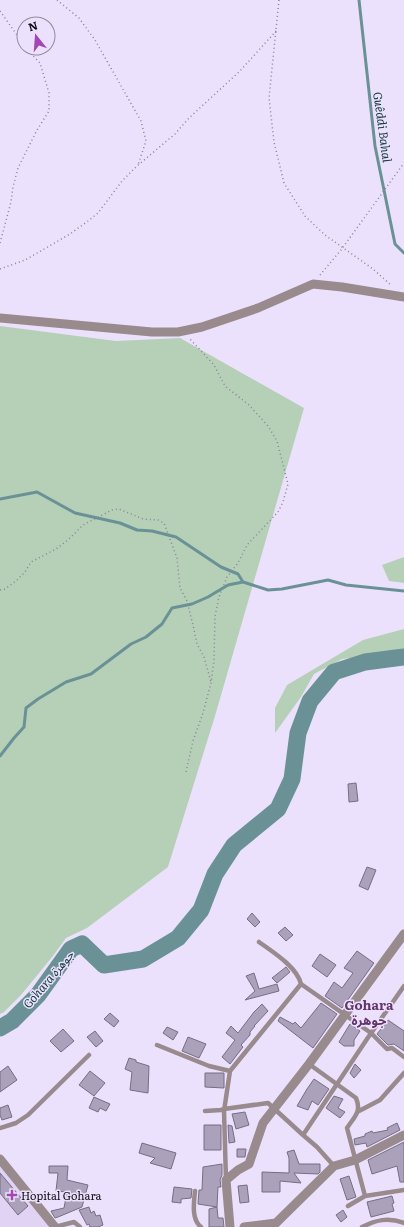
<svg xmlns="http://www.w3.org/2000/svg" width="404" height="1227" viewBox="0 0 404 1227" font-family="Literata,'Noto Sans Arabic',serif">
<rect width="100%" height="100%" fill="#ece1fd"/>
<path fill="#e1d3f4" d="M0,1165L49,1225L47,1227H0Z"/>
<path fill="#b6d0b8" d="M0,326L116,341L180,338L304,408L215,716L168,867L87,928L66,938L53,956L21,995L4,1012L0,1014Z
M404,557V583L389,581L382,565Z
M404,629V652L342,659L314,674L301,697L275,733V708L287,685L363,640Z"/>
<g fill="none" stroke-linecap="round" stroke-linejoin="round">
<path stroke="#6a9296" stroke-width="3" d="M359,0L375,146L395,244L404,253
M0,499L37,492L75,513L120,523L137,530L152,531L176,537L221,567L238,574L243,582
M0,756L14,738L24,727L26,708L38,699L66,682L91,674L131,644L146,637L162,624L172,608L192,604L208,597L228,585L243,582L268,590L282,589L328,580L346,585L404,591"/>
<path stroke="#6a9296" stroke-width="17" d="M0,1028L12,1021L38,995L71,949L82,944L104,965L143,959L178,938L201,910L215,874L234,845L278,809L292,779L298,733L310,701L334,672L365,662L404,657"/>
</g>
<path fill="#aca1bb" stroke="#776d85" d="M356,783L358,801L349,802L348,784Z
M367,867L376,870L368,890L359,886Z
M252,913L260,922L255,927L247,919Z
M285,927L293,935L286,941L278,933Z
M357,951L374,963L342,1008L325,996L334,982L342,988L353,973L344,968Z
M320,954L336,965L327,977L312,966Z
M286,967L290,972L277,983L272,978Z
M254,973L259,989L277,984L279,991L245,1000L255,991L246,976Z
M321,1003L337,1014L313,1048L278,1021L280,1017L293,1024L295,1022L301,1028Z
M262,1004L268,1011L254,1026H255L250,1032V1035L241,1045L243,1047L230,1064L222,1057L235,1040L226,1033L231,1026L238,1033L254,1012Z
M110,1013L119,1021L114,1027L104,1019Z
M388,1020L404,1031V1051L394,1044L388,1045L377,1034Z
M350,1024L360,1031L354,1040V1046H344L339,1042Z
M167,1027L178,1032L173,1040L163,1033Z
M63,1029L74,1041L61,1052L50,1041Z
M95,1031L103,1041L96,1047L87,1037Z
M188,1037L206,1044L199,1058L182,1051Z
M129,1058L136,1060V1062L149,1066L148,1093L130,1090L132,1072L125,1069Z
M355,1064L361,1070L354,1078L350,1073Z
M8,1066L17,1080L0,1092V1072Z
M90,1071L105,1083L94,1096L79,1085Z
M205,1073H224V1088L205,1087Z
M314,1079L329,1089L318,1105L312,1101L308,1110L297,1106L307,1089Z
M334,1096L343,1099L338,1108L345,1112L340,1118L326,1108Z
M94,1097L110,1104L106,1111L100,1108L98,1112L89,1108Z
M8,1105L12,1117L2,1120L0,1115V1108Z
M245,1112L249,1125L236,1129L232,1114Z
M397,1123L400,1130L367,1147L366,1143L355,1145L354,1139L365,1136V1134L372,1131L373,1133L388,1130L387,1128Z
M204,1125H221V1150H204Z
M228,1125L232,1126L235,1142L229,1143Z
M404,1142V1182H400L397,1166L372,1174L368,1160Z
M142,1143L176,1153L171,1169L150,1163L155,1158L139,1153Z
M237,1149H246L245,1157H237Z
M294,1150L299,1164H320V1172L318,1174L294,1173L301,1183L280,1181V1192H262V1172L289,1173V1158L287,1152Z
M222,1164V1175L220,1180L221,1187H218L217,1207L218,1218H223L224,1227H209V1209L217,1207L198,1204L199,1190H202L203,1167Z
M49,1166H68L67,1180L88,1185L82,1207L58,1217L55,1218L52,1213L51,1211L64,1208L67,1192L56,1191L58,1173H49Z
M0,1173L28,1206L18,1215L0,1193Z
M349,1176L356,1197L347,1200L340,1179Z
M247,1185L249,1202L240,1203L238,1186Z
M174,1187L192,1189L191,1198L181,1199V1203L172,1202Z
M392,1196L394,1203L392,1204L394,1211L371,1217L367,1202Z
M89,1207L91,1213L94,1211L96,1216L100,1215L103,1225L98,1227H90L89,1224L87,1225L79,1210Z
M343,1210L347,1217L341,1222L336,1215Z"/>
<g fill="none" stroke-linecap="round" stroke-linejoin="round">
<path stroke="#8b8396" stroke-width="1.5" stroke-dasharray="1 3" stroke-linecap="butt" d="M57,0L79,18L95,40L141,121L146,141L138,165
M279,0L269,98L274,142L284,183L305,216L325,235L373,269L392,286
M0,11L24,45
M0,243L11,202L13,187L18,168L37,130L49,111V93L40,63L26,48
M0,269L25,260L70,234L88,221L98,213L122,181L137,166L175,134L189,118L240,71L277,30
M320,275L341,250L404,163
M0,590L5,589L16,581L25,572L31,562L56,549L68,540L83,525L112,510L119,509L143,519L158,520L164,523L177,558L180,588L187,601L193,625L197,644L204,657L211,682
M186,772L193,741L203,713L211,683L214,660L215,616L219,597L227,577L238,563L247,545L278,512L283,502L288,484L277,441L268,426L249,405L225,386L214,365L190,339"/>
<path stroke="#988a8d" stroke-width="4.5" d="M301,984L371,1033L387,1049L392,1048L404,1057
M157,1045L209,1066L230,1071
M309,1064L356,1098C362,1112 354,1117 347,1128L365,1196
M205,1111L221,1110L224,1109L268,1103L303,1135L317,1147L334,1166
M359,1111L380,1100L404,1073
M0,1128L16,1123L28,1115L89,1055
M303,1135L367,1039L404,986
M226,1180L224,1111L230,1071L301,984C297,967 273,952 259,942
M195,1191C194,1202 191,1219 201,1227
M348,1206L365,1196L404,1190
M55,1227L74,1222L80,1227
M362,1227C376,1220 388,1217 404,1223"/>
<path stroke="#988a8d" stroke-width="9" d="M0,318L152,332H178L202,327L258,308L313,284L342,287L404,297
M0,1159L55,1227
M230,1227L226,1180L238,1170L249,1164L263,1123L309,1064L404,934
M244,1227L276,1223L334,1166L355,1160L404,1135"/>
</g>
<path fill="#a348b3" stroke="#ece1fd" stroke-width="1.5" d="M10 1189h4v4h4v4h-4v4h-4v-4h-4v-4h4z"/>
<g text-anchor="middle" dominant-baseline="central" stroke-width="3" stroke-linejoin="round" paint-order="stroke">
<g font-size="11" fill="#0e0a13" stroke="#ece1fd" text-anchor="start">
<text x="21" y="1195">Hopital Gohara</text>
</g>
<g font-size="12" font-style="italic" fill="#123a3d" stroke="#ece1fd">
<text transform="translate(383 127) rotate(82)">Guêddi Bahal</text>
<text transform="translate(48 979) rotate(-50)">Gohara جوهرة</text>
</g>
<g font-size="13" font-weight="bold" fill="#63366b" stroke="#ece1fd">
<text x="369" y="1004">Gohara<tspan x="369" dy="15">جوهرة</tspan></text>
</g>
</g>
<g transform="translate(36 36) rotate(343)"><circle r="19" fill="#ece1fd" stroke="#938b9f"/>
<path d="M0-3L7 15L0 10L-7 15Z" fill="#a348b3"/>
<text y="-6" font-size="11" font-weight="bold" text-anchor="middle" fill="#0e0a13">N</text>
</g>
</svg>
